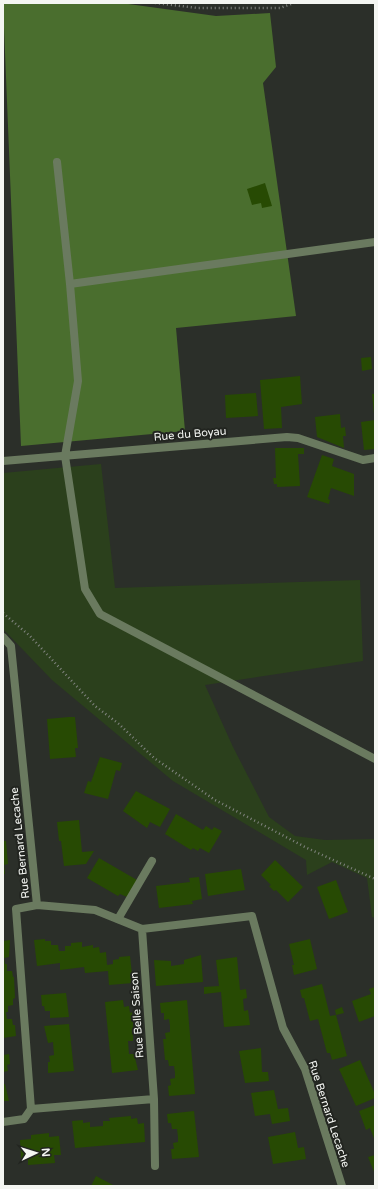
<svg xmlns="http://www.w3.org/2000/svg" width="378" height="1189" viewBox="0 0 378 1189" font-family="'Varela Round',sans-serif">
<rect width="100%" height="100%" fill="#2b2f29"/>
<path fill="#2b401c" d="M101,464L115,588L360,580L363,661L205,685L233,747L269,817L295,836L325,840L375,839V918L372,917L367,878L332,862L307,875L306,860L173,781L52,680L3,629V473Z"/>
<path fill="#4a6e2e" d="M3,3H121L216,16L270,13L276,67L263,83L296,316L176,328L185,431L21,446Z"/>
<path fill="#274a03" d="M265,183L272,206L262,208L261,203L252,205L247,189Z
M371,357L372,369L362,371L361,358Z
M300,376L302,404L281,407L282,428L264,429L260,380Z
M256,393L258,416L226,418L225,395Z
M372,394H375V414H374Z
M340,414L341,428L345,427L346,436H343L344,448L317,437L315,417Z
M375,420V449L364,450L361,422Z
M275,448H304V454H298L300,486L277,487V484H274L273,478H276Z
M322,455L334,459L332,466L354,474V496L331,488L328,499L330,500L329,504L307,497Z
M69,717H75L78,748H75L76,757L50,759L47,719Z
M100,757L122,763L120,771L116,770L108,799L84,793L88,781L91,782Z
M136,791L170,809L160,827L150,822L147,828L123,811Z
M176,814L203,830L206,826L212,830L214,827L222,831L209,853L200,848L198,851L193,848L191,850L165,834Z
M79,820L82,852L94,851L86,864L64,866L61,841H59L57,822Z
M3,841H6L8,864L4,865L5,874H3Z
M99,858L137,880L127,897L120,894L118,896L87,878Z
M275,860L303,887L288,902L276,890L274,891L269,886L271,885L261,875Z
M241,869L245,890L208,896L205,874Z
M199,877L202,899L192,901L193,904L159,908L156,886L190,882L189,878Z
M336,880L348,912L329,919L317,887Z
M45,939V941H51V945H58L59,951H65V946H71V943L82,942V947L93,945V948L99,947L100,953L106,952L107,965L113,964V960L119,959V957L130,956L133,983L109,985L108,971L85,973L84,967L60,970V963L37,966L34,940Z
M310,939L317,969L294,975L292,965H294L289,944Z
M10,940L9,957L4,958L5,964H7V971H12L13,977H14L15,998L13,999V1005L8,1006V1012H6L7,1019H12L13,1025H15L16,1036L3,1038V941Z
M201,955L203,982L156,986L154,960L171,961V966L184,964V960Z
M237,957L240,990L246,989L247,998L243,999L244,1011L248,1010L250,1025L224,1027L221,992L204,994V987L219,986L216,960Z
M322,984L330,1016L336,1015L335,1010L342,1007L344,1013L336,1015L347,1056L332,1060L330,1053H327L318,1019L310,1021L304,998H302L300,990Z
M375,987V1016L359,1022L352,1001L371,994L369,989Z
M66,993L69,1017L50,1018V1011H45L44,1006H42L41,995Z
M123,1000L124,1007L129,1006L130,1013L132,1012L134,1034H133V1041H128L129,1054H134L138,1070L112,1073L105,1002Z
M187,1000L195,1094L169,1096L168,1086L171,1085L170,1079L175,1078V1073L174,1066H169L168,1060H165L163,1039H166L165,1033L170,1032V1026L169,1019L164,1020V1013H161L160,1003Z
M69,1024L74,1071L48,1073V1062H50L49,1056L54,1055L53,1042L48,1043L44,1026Z
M261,1048L262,1072H268L269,1081L245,1083L239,1051Z
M9,1054L10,1064L7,1065L8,1071L3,1072V1055Z
M360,1060L375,1094V1098L356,1106L339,1069Z
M3,1084H5L9,1101H3Z
M274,1090L278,1109L288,1108L290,1121L272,1124L270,1114L255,1116L251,1093Z
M375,1105V1141L370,1128L366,1130L359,1111Z
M194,1111L199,1157L172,1159L171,1149H174L173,1143L178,1142V1137L177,1129H172L171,1123H168L167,1114Z
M131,1116V1119L137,1118L138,1124L144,1123L145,1142L75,1148L72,1121L83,1120V1123L90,1122V1127L103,1126V1121H110L109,1118Z
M295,1132L298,1148L304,1147L306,1159L273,1164L268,1137Z
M49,1133V1137L59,1136L61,1155H54L55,1163L28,1165V1157L21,1158L20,1140L31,1139V1135Z
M375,1155V1174L368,1157Z
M96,1176L115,1186H91Z"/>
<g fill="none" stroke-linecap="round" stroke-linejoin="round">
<path stroke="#828580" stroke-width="2.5" stroke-dasharray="1 3" stroke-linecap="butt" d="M155,3L198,8H280L294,3
M3,613L30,636L95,706L119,724L154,758L215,800L307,848L375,879"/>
<path stroke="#6a7a5f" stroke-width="8" d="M118,919L152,861"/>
<path stroke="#6a7a5f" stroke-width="8" d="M57,162L70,284L78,381L65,456L85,589L100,614L375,759
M70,284L375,242
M3,461L287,437L298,438L363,460L375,458
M3,637L11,646L37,905L95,910L142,929L252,916L283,1028L305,1069L342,1186
M37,905L16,909L31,1109L154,1099L142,929
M154,1099L155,1166
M3,1122L24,1119L31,1109"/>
</g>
<g text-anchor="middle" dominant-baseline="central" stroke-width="4" stroke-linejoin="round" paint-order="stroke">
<g font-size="11" fill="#f4f6f2" stroke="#222520">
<text transform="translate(190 434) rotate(-5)">Rue du Boyau</text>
<text transform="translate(20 843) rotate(-96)">Rue Bernard Lecache</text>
<text transform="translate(137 1015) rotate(-94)">Rue Belle Saison</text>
<text transform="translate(329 1114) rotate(72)">Rue Bernard Lecache</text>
</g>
</g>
<rect width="378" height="1189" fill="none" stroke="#f4f6f2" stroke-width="8"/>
<g transform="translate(36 1153) rotate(86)" stroke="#222520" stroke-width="3" paint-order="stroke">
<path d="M0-3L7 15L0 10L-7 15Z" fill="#f4f6f2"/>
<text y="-6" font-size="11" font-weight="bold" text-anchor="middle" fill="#f4f6f2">N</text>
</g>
</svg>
